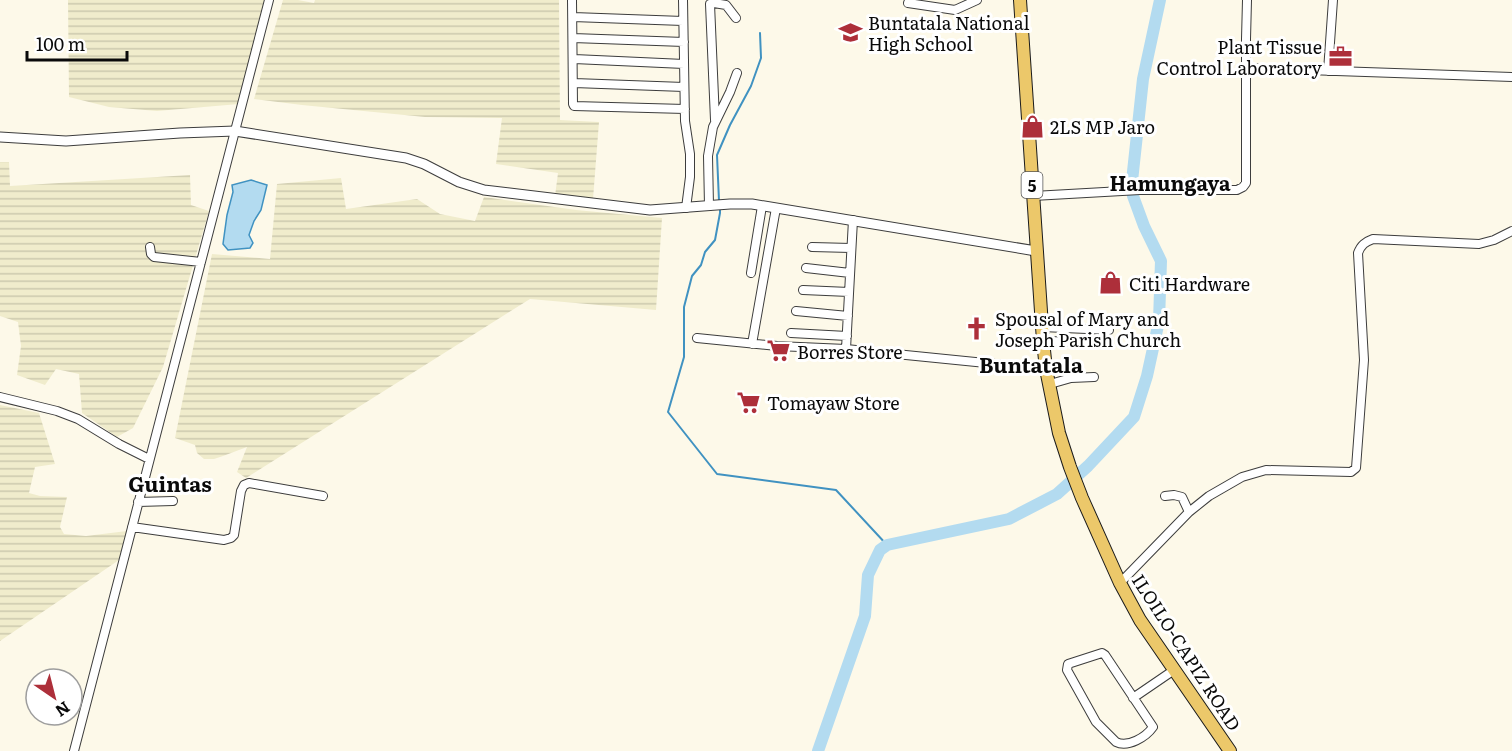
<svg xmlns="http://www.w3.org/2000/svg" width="1512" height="751" viewBox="0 0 1512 751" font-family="Literata,serif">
<defs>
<pattern id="farmland-rules" width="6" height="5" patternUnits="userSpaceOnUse" patternTransform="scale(1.5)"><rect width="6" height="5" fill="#f0eccc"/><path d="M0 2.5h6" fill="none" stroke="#ccc9ae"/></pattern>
</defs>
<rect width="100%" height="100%" fill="#fdf9e9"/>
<path fill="url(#farmland-rules)" d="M68,0H266L239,104L157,111L109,107L69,97Z
M283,0H298L314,3L315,0H559L560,120L599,122L593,199L555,196L558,173L496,164L502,118L425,117L302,105L254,99Z
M0,162H9L10,186L190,175L191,205L209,211L163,367L133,428L117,437L82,413L79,374L56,369L45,385L17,375L21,346L18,322L0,316Z
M341,178L346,209L417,199L440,214L475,221L484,197L576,210L662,218L656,310L530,299L246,478L237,472L247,447L223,456L214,459H204L197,453L195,445L175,438L212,254L270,259L277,184Z
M0,405L39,413L55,464L35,467L29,493L40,496L67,497L60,527L64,534L86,536L127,531L119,560L0,641Z"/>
<path fill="#b3dbf0" stroke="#4092c1" stroke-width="1.5" d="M251,180L267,185L261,210L254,221L249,235L253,243L250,248L228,250L223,244L227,215L233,192L232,185Z"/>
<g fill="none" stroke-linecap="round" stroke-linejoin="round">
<path stroke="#4092c1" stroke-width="2" d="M719,201L717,155L730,125L751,86L761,58L760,33
M720,206V213L715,240L705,252L701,265L692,276L684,307V357L668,412L717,474L836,490L887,545"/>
<path stroke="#b3dbf0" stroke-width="12" d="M1132,181L1143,79L1160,0
M818,751L865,616L868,575L880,550L887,545L1009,519L1057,494L1088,466L1134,417L1147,376L1159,321L1161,261L1144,226L1133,196"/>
<defs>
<path id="minor" d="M572,0L573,104L574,106L685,109
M683,0L685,121L690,154V177L686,208
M908,3L955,10L977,0
M573,17L683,21
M573,38L684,42
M574,59L684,64
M1246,68L1512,77
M1328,71L1333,0
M574,83L684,87
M715,120L710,4L714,3L726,5L736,18
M1033,196L1140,190H1237L1243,187L1246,183V39L1247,0
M709,206L708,156L713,127L730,92L737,73
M150,247L151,254L154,257L201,262
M812,247L851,248
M806,268L850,273
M751,273L762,206
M803,290L849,292
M796,311L848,316
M1042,327L1109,330
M791,333L847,336
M697,338L777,346L846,349L1046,369
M1043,341L1092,342
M752,344L776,208
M846,349L853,220
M1050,384L1071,378L1094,377
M0,397L57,411L78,419L119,444L149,459
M1165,496L1174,495L1182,497L1189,512
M138,502L173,501
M132,527L224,540L231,538L234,535L241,491L244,485L249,483L323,496
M1120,583L1189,512L1209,496L1242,477L1266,470L1351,472L1356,468L1364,360L1358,253C1361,245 1365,242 1373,239L1479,244L1494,240L1512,231
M1102,653L1105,655L1153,727C1146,737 1128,748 1116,742L1096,722L1067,670L1068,664Z
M1133,698L1174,670
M74,751L269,0"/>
<path id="tertiary" d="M0,137L66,141L180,133L235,131L406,158L424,164L459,182L484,190L650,210L730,204H752L1036,251"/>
<path id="primary" d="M1020,0L1043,341L1046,369L1059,433L1070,467L1082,498L1120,583L1140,620L1230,751"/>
</defs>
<use href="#minor" stroke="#3d3d3d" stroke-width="10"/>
<use href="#tertiary" stroke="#3d3d3d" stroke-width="11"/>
<use href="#primary" stroke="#1b1b1b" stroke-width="14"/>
<use href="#minor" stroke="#fff" stroke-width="8"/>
<use href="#tertiary" stroke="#fff" stroke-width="9"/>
<use href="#primary" stroke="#ecc86a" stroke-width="12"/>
</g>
<defs>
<symbol id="school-bare" viewBox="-9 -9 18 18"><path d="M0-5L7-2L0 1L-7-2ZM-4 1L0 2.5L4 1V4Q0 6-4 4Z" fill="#ad2f3a" stroke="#fff" stroke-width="2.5" paint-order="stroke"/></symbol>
<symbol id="office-bare" viewBox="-9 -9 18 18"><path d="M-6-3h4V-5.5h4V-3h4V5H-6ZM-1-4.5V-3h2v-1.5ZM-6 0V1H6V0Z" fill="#ad2f3a" stroke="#fff" stroke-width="2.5" paint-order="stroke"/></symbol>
<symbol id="shop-bare" viewBox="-9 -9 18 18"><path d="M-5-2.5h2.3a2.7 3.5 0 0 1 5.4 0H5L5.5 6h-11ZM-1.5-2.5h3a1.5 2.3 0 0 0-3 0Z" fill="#ad2f3a" stroke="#fff" stroke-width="2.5" paint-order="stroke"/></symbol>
<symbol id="church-bare" viewBox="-9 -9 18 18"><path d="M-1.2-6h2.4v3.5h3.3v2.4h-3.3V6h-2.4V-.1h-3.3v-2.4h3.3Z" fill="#ad2f3a" stroke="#fff" stroke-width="2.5" paint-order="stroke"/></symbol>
<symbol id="supermarket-bare" viewBox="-9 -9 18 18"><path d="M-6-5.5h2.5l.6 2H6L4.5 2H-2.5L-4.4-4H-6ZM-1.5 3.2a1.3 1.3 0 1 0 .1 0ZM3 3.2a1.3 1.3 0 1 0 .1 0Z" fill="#ad2f3a" stroke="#fff" stroke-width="2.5" paint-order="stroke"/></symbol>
</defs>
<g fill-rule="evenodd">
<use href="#school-bare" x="834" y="16" width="33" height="33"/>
<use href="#office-bare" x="1324" y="40" width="33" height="33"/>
<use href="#shop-bare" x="1016" y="110" width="33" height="33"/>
<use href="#shop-bare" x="1094" y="266" width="33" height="33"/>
<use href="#church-bare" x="960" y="312" width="33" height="33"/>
<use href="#supermarket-bare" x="762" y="334" width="33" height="33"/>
<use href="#supermarket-bare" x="732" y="386" width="33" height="33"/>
</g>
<g text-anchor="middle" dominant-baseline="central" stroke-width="6" stroke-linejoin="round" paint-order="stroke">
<rect fill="#fff" stroke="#545454" stroke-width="1.5" x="1021.5" y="172" width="21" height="26" rx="4.5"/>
<g font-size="16" font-weight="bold" fill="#0a0a0a">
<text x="1032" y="185">5</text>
</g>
<g font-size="18" fill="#0a0a0a" stroke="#fff" text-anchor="start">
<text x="868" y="22">Buntatala National<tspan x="868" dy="21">High School</tspan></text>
<text x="1322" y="46" text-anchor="end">Plant Tissue<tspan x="1322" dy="21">Control Laboratory</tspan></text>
<text x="1050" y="126">2LS MP Jaro</text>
<text x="1129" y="283">Citi Hardware</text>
<text x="995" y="318">Spousal of Mary and<tspan x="995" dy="21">Joseph Parish Church</tspan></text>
<text x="797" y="351">Borres Store</text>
<text x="767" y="402">Tomayaw Store</text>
</g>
<g font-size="18" fill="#0a0a0a" stroke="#fff">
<text transform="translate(1187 652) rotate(57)">ILOILO-CAPIZ ROAD</text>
</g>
<g font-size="20" font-weight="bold" fill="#0a0a0a" stroke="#fff">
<text x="1170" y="182">Hamungaya</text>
</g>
<g font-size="21" font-weight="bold" fill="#0a0a0a" stroke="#fff">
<text x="1031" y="363">Buntatala</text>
<text x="170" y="482">Guintas</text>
</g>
</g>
<g transform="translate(54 697) rotate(145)"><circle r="28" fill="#ffffff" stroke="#9d9d9d" stroke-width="1.5"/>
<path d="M0-4.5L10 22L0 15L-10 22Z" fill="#ad2f3a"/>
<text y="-9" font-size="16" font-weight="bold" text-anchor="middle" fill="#0a0a0a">N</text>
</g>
<path d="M27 51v9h100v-9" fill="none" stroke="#0a0a0a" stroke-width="3"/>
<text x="36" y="51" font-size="18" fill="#0a0a0a" stroke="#ffffff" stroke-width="4.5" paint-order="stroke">100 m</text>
</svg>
